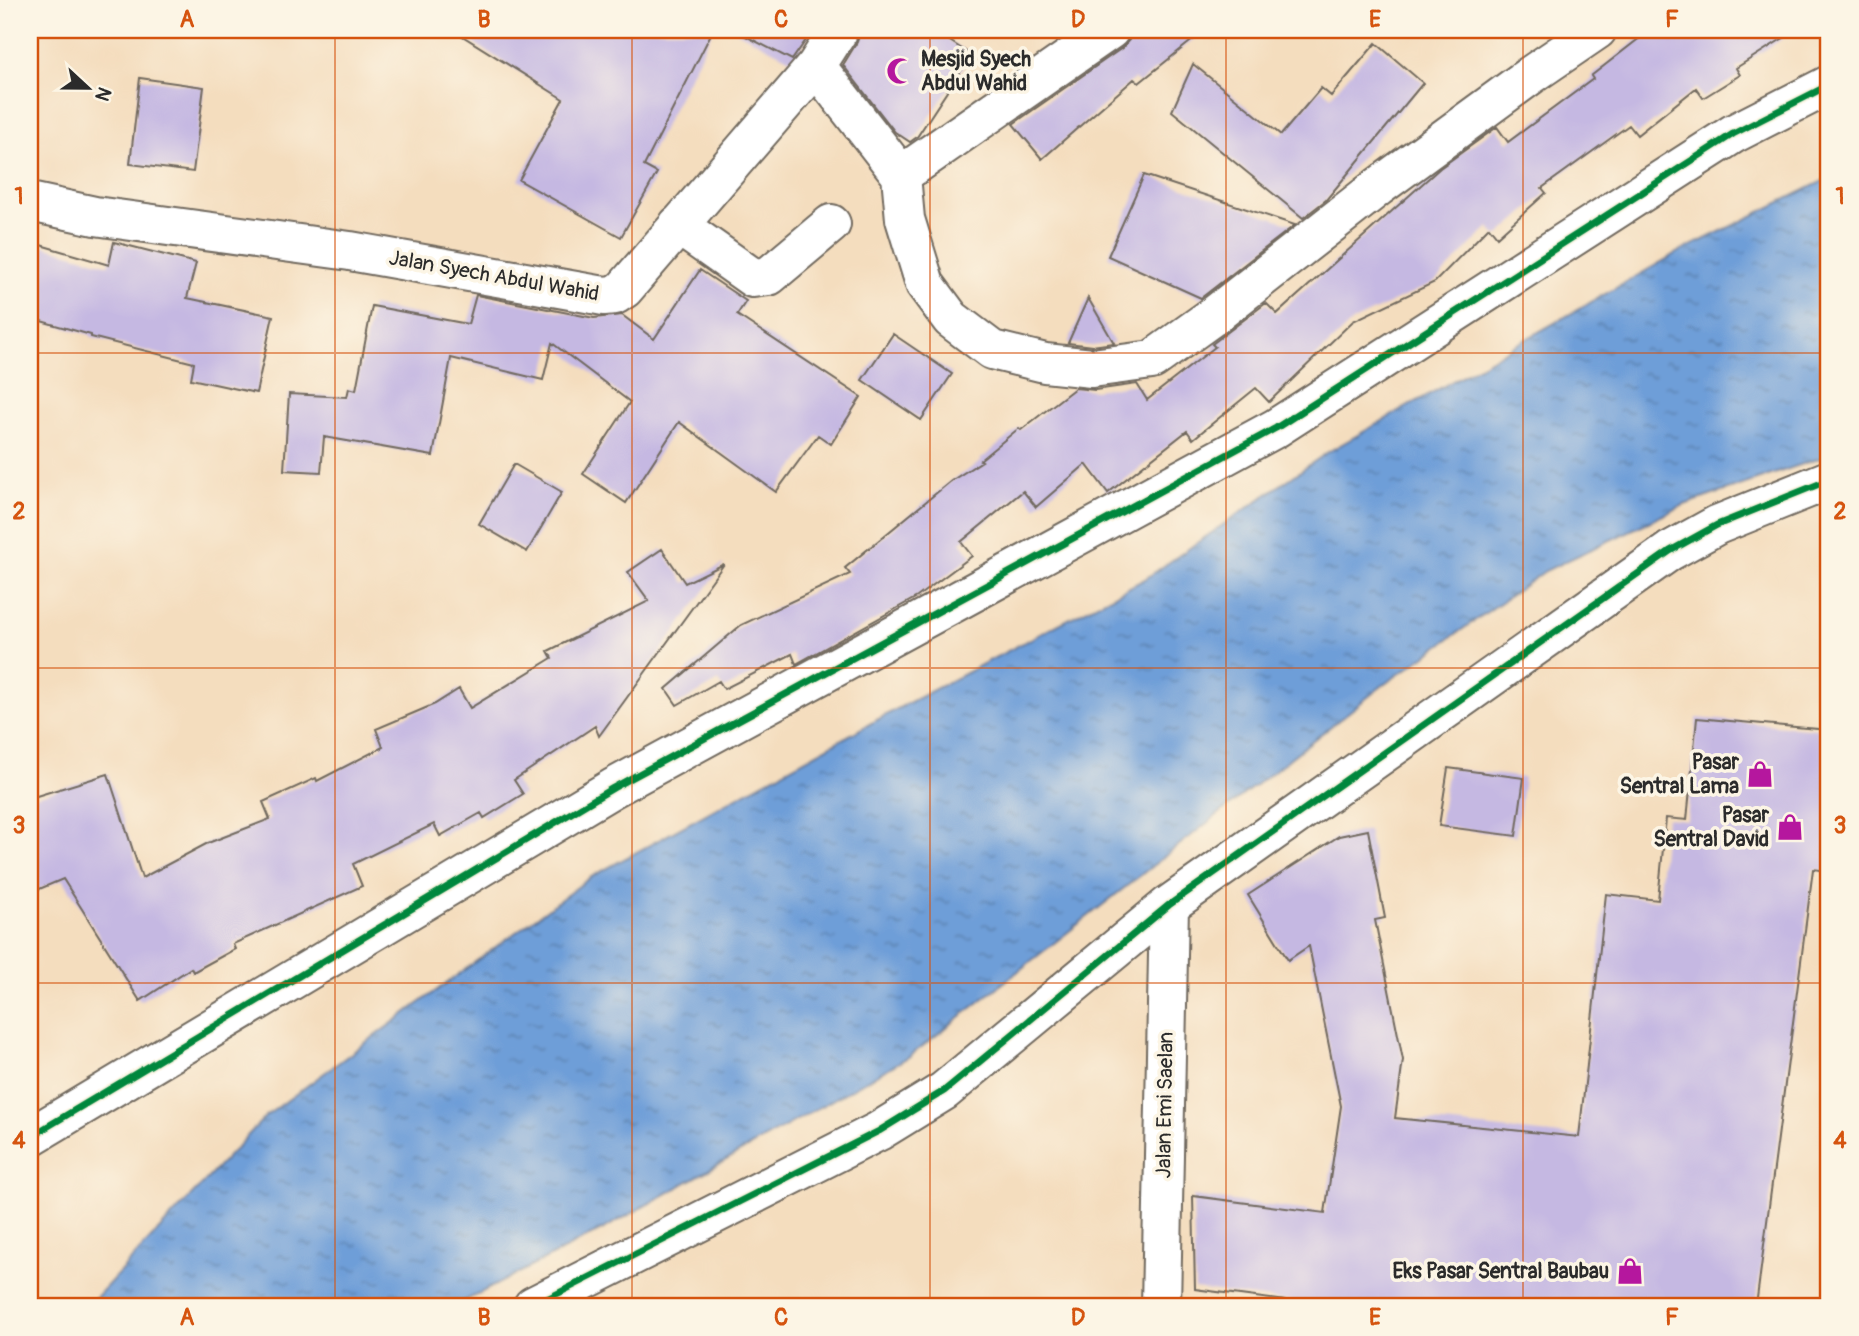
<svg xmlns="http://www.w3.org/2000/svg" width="1859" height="1336" viewBox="0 0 1859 1336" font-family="Pangolin,sans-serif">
<defs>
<pattern id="water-ripples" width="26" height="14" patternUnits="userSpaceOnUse" patternTransform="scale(1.75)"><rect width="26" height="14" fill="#6e9ed8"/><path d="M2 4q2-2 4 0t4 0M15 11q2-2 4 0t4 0" fill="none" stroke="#5b81af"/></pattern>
</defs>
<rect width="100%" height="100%" fill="#fcf5e5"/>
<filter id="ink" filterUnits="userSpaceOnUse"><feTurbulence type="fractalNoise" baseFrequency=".0143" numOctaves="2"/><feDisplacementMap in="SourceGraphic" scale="14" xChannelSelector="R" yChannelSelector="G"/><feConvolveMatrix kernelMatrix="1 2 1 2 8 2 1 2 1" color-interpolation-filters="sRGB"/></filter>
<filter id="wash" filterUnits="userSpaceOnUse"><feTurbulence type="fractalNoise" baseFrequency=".00686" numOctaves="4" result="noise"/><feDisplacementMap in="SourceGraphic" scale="28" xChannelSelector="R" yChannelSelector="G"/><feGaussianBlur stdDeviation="1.57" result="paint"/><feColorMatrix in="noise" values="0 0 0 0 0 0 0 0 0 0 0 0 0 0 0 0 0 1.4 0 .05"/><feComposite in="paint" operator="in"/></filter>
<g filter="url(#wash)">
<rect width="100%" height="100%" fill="#f4ddbe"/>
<path fill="url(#water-ripples)" stroke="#4c6482" stroke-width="2" d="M1829,178V455L1684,505L1545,571L1382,686L910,1056L609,1226L455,1306H88L266,1116L591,877L897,709L1145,579L1328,452L1681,251Z"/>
<g id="blocks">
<path fill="#c5b8e2" d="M453,30H713L644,166L657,173L621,237L519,180L563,99Z
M734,30H813L792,60Z
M861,30H933L971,55L917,137L910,142L895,132L843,65L857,42Z
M1132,30H1205L1139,83L1134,79L1042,159L1013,124L1122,48L1129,40Z
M1650,30H1796L1736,68L1740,75L1703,98L1696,88L1637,135L1629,125L1542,188L1546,193L1497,237L1489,227L1435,282L1353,321L1269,402L1256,388L1193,439L1187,431L1108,493L1086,464L1036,507L1023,491L961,542L972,556L917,597L796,664L792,654L724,689L719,681L677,705L666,689L741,625L850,574L845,568L951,481L982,461L980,460L1019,428L1021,430L1075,388L1095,390L1137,384L1147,400L1215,347L1212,344L1266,303L1277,314L1440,168L1497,127L1508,142L1593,79L1591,76Z
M1376,43L1423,83L1326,200L1303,218L1172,111L1193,64L1281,135L1321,88L1331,96Z
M140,78L204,87L193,172L130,164Z
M1144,175L1295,225L1201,298L1108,256Z
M30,242L109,265L114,242L196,263L187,298L273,316L256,393L191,379L194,363L91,337V335L30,318Z
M700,270L746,301L737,315L861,397L831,444L818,435L776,492L679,422L626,503L583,474L630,402L552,343L543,380L451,358L433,456L324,437L321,472L284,470L289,394L347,397L349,388L356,390L372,306L468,324L476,295L594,318L622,315L654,339Z
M1088,298L1114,343L1092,346L1068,343Z
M893,334L952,374L921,420L862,380Z
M514,464L562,492L527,552L479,524Z
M662,549L685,583L724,564L599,736L595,726L514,780L523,794L484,818L481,813L440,836L434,824L353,864L362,886L233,944L235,949L193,972L191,968L140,1001L63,879L30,893V798L108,774L142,878L208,843L270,819L263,802L316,778L317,781L383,747L376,729L435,704L459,689L470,708L552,658L548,651L649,601L628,572Z
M1697,718L1829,730V871L1813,869L1756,1306H1324L1195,1289L1193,1196L1325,1213L1341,1106L1309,946L1288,960L1248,895L1339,836L1368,830L1385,918L1375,920L1403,1060L1395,1118L1579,1137L1606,894L1658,900L1666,818L1687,820Z
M1448,768L1524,778L1516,836L1439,826Z"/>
</g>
</g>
<g filter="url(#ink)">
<use href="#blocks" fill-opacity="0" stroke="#71695e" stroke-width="2"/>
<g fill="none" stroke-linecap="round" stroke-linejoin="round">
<defs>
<path id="minor" d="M816,66L901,175L1110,30
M901,175L905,219L925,284L951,319L992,350L1045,363L1092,368L1152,360L1216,314L1378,187L1531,75L1597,30
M30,202L95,216L350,251L604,296L615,295L624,289L816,66L839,30
M678,225L753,278L769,276L831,224
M30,1137L613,788L1276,428L1733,134L1829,85
M533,1306L879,1131L944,1091L1169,905L1670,551L1717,525L1829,480
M1161,1306L1169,905"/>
</defs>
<use href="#minor" stroke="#71695e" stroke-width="42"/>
<use href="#minor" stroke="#fff" stroke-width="38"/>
<defs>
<path id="cycleway" d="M30,1137L613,788L1276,428L1733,134L1829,85
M533,1306L879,1131L944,1091L1169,905L1670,551L1717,525L1829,480"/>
</defs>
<use href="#cycleway" stroke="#fcf5e5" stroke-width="11"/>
<use href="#cycleway" stroke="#00873e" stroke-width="7"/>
</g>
</g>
<path fill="none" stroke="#d5540f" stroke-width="2" stroke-opacity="0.55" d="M335,30V1306M632,30V1306M930,30V1306M1226,30V1306M1523,30V1306M30,353H1829M30,668H1829M30,983H1829"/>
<defs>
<symbol id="mosque-bare" viewBox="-9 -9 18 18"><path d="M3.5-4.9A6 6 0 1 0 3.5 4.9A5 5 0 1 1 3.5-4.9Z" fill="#b5179e" stroke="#fcf5e5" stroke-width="2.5" paint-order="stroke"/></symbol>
<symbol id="shop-bare" viewBox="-9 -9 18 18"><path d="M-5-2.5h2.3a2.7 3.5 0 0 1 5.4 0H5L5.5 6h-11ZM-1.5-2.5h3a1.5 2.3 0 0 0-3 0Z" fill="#b5179e" stroke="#fcf5e5" stroke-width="2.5" paint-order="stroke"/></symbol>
</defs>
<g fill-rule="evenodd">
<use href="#mosque-bare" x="881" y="52" width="38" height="38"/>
<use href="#shop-bare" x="1741" y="755" width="38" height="38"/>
<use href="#shop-bare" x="1771" y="808" width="38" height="38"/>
<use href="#shop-bare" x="1611" y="1252" width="38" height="38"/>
</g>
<g text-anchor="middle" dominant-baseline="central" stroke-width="7" stroke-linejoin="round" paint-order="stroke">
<g font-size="21" font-weight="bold" fill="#2b2b2b" stroke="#fcf5e5" text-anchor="end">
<text x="921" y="59" text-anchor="start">Mesjid Syech<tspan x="921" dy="24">Abdul Wahid</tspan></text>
<text x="1739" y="762">Pasar<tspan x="1739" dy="24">Sentral Lama</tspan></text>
<text x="1769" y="815">Pasar<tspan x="1769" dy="24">Sentral David</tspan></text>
<text x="1609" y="1271">Eks Pasar Sentral Baubau</text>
</g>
<g font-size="21" fill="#2b2b2b" stroke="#fcf5e5">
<text transform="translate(494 276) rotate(10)">Jalan Syech Abdul Wahid</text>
<text transform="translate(1165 1105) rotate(-89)">Jalan Emi Saelan</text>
</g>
</g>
<rect width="1859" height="1336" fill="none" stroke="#fcf5e5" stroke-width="77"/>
<g transform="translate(88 88) rotate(112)" stroke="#fcf5e5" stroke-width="5" paint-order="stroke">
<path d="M0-5L12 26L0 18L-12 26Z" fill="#2b2b2b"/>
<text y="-10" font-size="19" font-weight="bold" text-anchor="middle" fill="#2b2b2b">N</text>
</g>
<rect x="38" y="38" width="1782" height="1260" fill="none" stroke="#d5540f" stroke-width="2.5"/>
<g font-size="23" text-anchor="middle" font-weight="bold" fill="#d5540f">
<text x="187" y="27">A</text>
<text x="484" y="27">B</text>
<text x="781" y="27">C</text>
<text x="1078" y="27">D</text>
<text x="1375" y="27">E</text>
<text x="1672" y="27">F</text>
<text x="19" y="204">1</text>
<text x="1840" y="204">1</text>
<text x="19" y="519">2</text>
<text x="1840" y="519">2</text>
<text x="19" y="833">3</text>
<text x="1840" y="833">3</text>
<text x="19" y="1148">4</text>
<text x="1840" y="1148">4</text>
<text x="187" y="1325">A</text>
<text x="484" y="1325">B</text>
<text x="781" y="1325">C</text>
<text x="1078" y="1325">D</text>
<text x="1375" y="1325">E</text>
<text x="1672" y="1325">F</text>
</g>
</svg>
